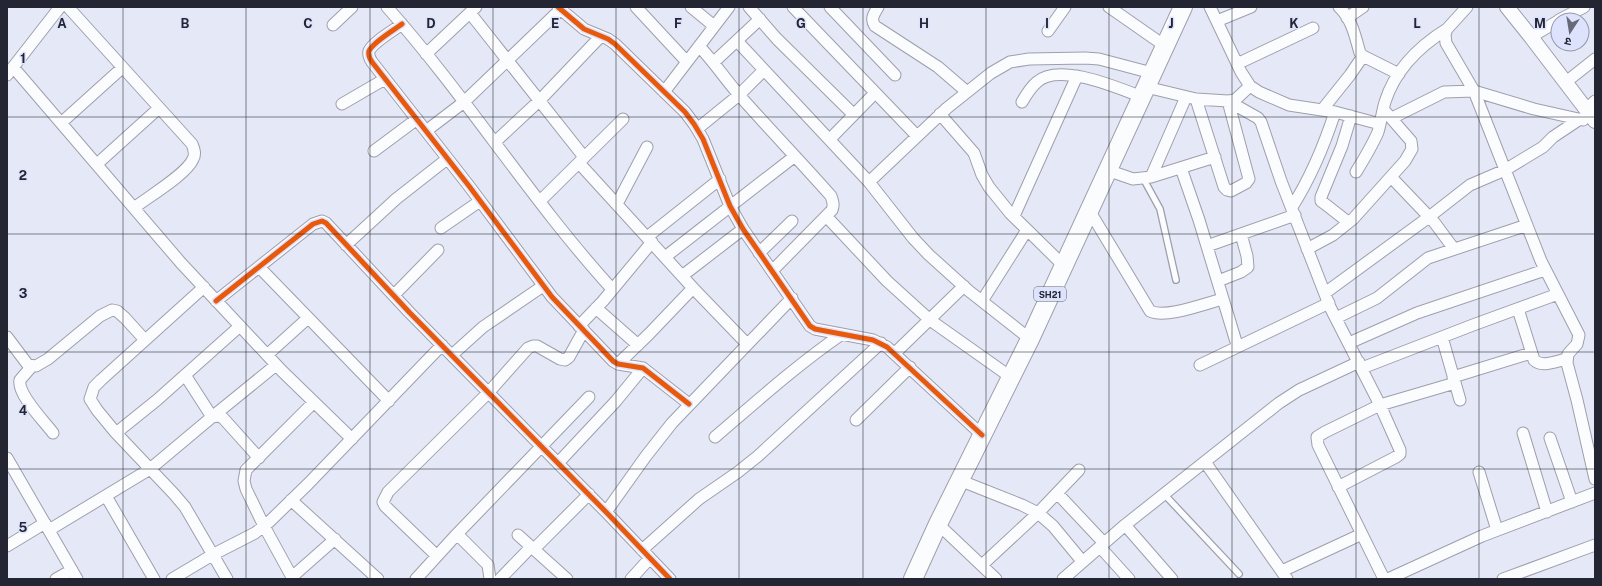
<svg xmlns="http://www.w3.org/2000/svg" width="1602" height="586" viewBox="0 0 1602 586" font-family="'Public Sans','Noto Sans Devanagari',sans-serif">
<rect width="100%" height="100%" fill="#e5e8f6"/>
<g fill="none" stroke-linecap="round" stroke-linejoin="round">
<defs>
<path id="service" d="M1143,178L1160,209L1176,280
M1164,494L1239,574"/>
<path id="minor" d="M68,7L192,144C194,149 196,154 193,159C187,174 148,197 134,208
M387,7C467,97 531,200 612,289
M558,7L584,29L608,39L615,44L685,112L694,124L703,139L730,206L743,229L810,326L815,329L873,340L887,347L982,435
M636,7L687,62
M691,7L714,26
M749,7L777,39L853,114
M793,7L917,136
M830,7L895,75
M878,7C874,14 870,19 875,26L938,67L967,92
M1109,7L1165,46
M1210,7L1241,72L1250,86L1259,92L1289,105L1335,112L1380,124
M1339,7C1352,19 1355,36 1360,53L1363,56L1399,74
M1467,7L1447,29L1445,34L1446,43L1474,91L1541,261L1579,335L1577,344L1568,354L1567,363L1577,400L1595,479
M470,13L584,157
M1347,18L1363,7
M1559,20L1584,7
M1217,21L1251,7
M402,24C394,30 373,42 369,51C368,55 370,59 372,62L469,186L552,297L613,361L618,364L643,368L689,404
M333,25L352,7
M1048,31L1065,7
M1531,37L1558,21
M737,41L869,182L913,238L929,255L969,291L1030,339
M699,46C714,62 726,80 740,96C770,130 801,162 831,196C833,202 834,205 832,210L772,271
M426,54L476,7
M714,62L760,19
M1237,64L1313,28
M13,67L181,263L282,371L352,439
M7,75L60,7
M1566,82L1595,59
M1146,87L1196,99L1228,101L1235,100L1250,86
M664,92L729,7
M1196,99L1224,187L1227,190L1231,191L1246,183L1249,179L1228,101
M1228,101L1258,118L1261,122L1281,181L1330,307L1380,405L1400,450V454L1396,457L1338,487
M1022,102C1026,95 1031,87 1037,82C1059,62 1118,88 1142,97
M342,104L385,79
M1586,109L1595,101
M1322,110L1350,75L1363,56
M940,114L974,153L982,175L989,187L1010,213L1063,265
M1392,118L1444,92L1474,91L1534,109L1583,120
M61,123L122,68
M697,129L739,95L764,70
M426,131L464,102L563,7
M830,139L875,93
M495,142L539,101L601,36
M374,151L417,119
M579,163L693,288L747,344
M97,164L159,108
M1181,168L1199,220L1237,345
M1107,170L1133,179L1151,177L1215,157
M1356,172C1364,159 1372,146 1378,132C1381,122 1382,112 1385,102C1395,70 1418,47 1447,29
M1151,177L1186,97
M1391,177L1434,222L1454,249
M869,182L947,108L991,73L1010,62L1029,59L1085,58L1099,59L1152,73
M540,201L623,119
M617,204L647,147
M1292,207C1311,177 1324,146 1335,112
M1089,210L1150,311C1166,319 1206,303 1223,299
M826,216L887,281L930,320L1012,378
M1014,216L1077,76
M1348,222L1325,204L1321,201V197L1342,146L1351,116
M441,228L480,201
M647,237L720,179
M346,245L396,199L447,159
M1207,246L1295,215
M1307,249L1333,235L1353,219L1405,161L1412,149L1411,141L1384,110
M759,253L792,221
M665,257L795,156
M259,267L389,401
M682,276L743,229
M1218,281L1241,272L1248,267L1247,256L1241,234
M204,287L101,380L94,387L90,399L97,410L116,433L174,494L185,507L227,579
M1325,293L1429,217L1470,185L1505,170L1543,147L1553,137L1580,119
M394,295L438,250
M216,301L313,224L322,221L326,223L410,313L606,512L670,579
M982,301L1027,230
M596,308L638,345
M1518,309L1534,360C1542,368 1556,361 1567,359
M1336,318L1377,298L1428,258L1527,225
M579,326L603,301L652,242
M7,337L28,365L36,366L48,359L100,316L112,310L117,311L125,318L145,340
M1442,337L1460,400
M1349,343L1417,313L1545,270
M895,353L964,286
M267,355L308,318
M452,355L483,327L543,286
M618,364L649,334L693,288
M1200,365L1329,303
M32,366L20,380C17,394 44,421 53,433
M1362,368L1473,325L1558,294
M185,375L212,417L276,365
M1453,377L1531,353
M856,420L910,367
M116,433L157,400L240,326
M1523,433L1547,512
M715,437C757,401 797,365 842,334
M1550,438L1572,502
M7,458L77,579
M1205,462L1287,579
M558,463L616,401L643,368
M1479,472L1497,530
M959,480L1022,505L1038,513L1053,526L1082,561
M1057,493L1104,543
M106,496L154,579
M291,500L378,579
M606,512L646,456L672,423L792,298
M938,524L996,579
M1125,525L1172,579
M49,530L150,469L212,417L218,416L223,418L259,458
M457,534L488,565L490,579
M518,535L567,579
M7,546L45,523
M1100,547L1129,579
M534,549L589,494
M642,550L699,499L738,472L758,456L881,343
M437,556L385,506L383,502L388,492L489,392L528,348L533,346H537L560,359L565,360L569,357L584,330
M982,565L1038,513L1079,470
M1282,571L1362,534
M292,577L335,539
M56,579L72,570
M172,579L214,554L255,533L269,522L308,484L442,345
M293,579L264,526L246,489L244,481L246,470L314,402
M416,579L457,534L589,397
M500,579L531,547
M631,579L650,558
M1063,579L1125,525L1279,403L1299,390L1359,362
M1384,579L1318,445L1317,437L1325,432L1380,405L1455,383
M1388,579L1482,536L1595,493
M1503,579L1595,545"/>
<path id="tertiary" d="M1507,7L1531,37L1595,121"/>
<path id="primary" d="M913,579L938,524L1030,339L1183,7"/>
</defs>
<use href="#service" stroke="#9e9fab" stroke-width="8"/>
<use href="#minor" stroke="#9e9fab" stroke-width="13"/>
<use href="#tertiary" stroke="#9e9fab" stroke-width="16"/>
<use href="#primary" stroke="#9e9fab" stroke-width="20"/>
<use href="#service" stroke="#fbfcfe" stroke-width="5.5"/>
<use href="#minor" stroke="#fbfcfe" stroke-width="11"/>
<use href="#tertiary" stroke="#fbfcfe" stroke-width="14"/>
<use href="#primary" stroke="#fbfcfe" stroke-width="18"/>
<defs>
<path id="cycleway" d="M558,7L584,29L608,39L615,44L685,112L694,124L703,139L730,206L743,229L810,326L815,329L873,340L887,347L982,435
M402,24C394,30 373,42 369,51C368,55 370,59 372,62L469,186L552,297L613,361L618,364L643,368L689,404
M216,301L313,224L322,221L326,223L410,313L606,512L670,579"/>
</defs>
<use href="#cycleway" stroke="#dee3fd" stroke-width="8"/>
<use href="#cycleway" stroke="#e8590c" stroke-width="5"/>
</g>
<path fill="none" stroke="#232532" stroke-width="1" stroke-opacity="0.55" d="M123,7V579M246,7V579M370,7V579M493,7V579M616,7V579M739,7V579M863,7V579M986,7V579M1109,7V579M1232,7V579M1356,7V579M1479,7V579M7,117H1595M7,234H1595M7,352H1595M7,469H1595"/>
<g text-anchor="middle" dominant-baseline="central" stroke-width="3" stroke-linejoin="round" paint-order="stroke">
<rect fill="#dee3fd" stroke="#5b5e6f" stroke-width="1" x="1034" y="287" width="32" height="14" rx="3"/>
<g font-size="9" font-weight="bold" fill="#232532">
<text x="1050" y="294">SH21</text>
</g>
</g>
<g font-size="13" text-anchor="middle" font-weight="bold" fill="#232532" stroke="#dee3fd" stroke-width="3" stroke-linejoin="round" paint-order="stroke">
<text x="62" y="28">A</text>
<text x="185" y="28">B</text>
<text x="308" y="28">C</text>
<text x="431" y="28">D</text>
<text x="555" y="28">E</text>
<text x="678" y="28">F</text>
<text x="801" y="28">G</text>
<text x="924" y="28">H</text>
<text x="1047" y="28">I</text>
<text x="1171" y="28">J</text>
<text x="1294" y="28">K</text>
<text x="1417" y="28">L</text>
<text x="1540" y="28">M</text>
<text x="23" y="63">1</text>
<text x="23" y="180">2</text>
<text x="23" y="298">3</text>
<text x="23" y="415">4</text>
<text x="23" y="532">5</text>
</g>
<rect width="1602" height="586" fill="none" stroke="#232532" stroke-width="16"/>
<g transform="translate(1570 32) rotate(192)"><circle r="19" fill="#dee3fd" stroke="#9397ac"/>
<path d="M0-3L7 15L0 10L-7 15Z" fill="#676977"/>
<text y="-6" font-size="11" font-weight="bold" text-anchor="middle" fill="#232532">उ</text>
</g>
</svg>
